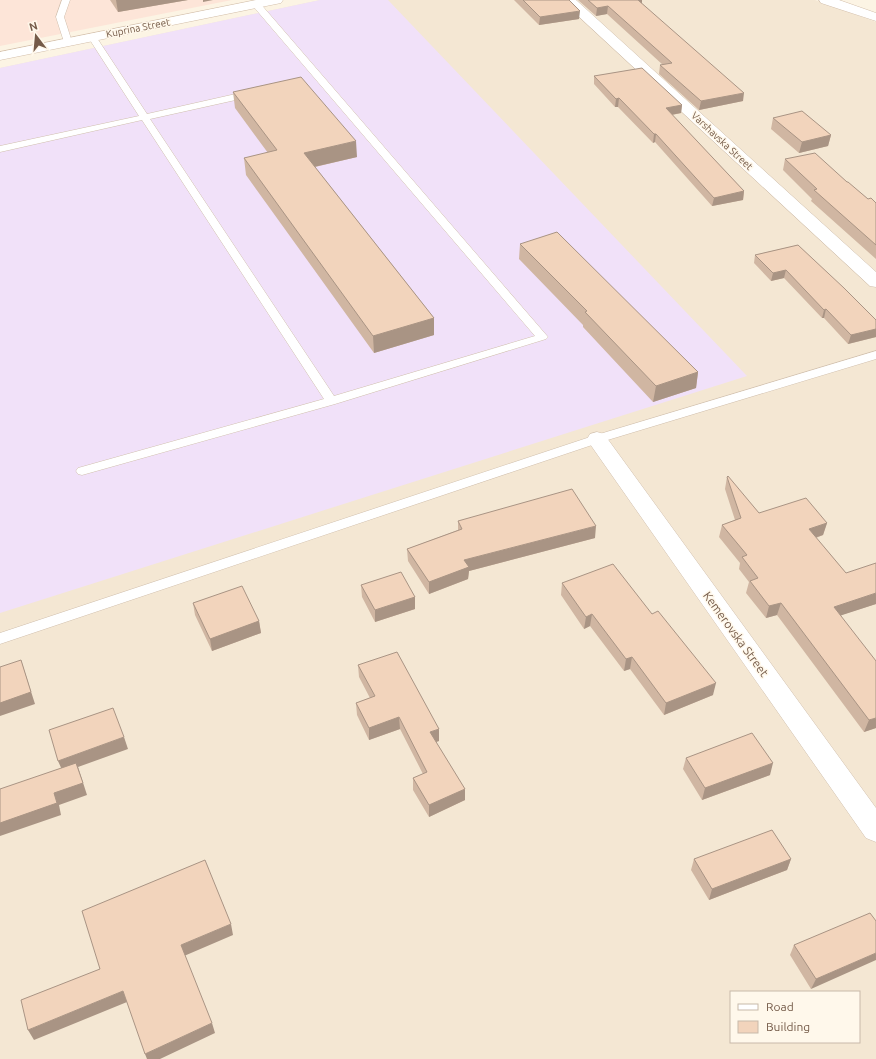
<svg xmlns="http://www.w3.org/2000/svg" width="876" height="1059" viewBox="0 0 876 1059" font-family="Ubuntu,sans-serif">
<rect width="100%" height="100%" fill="#fcf4e4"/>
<path fill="#f4e7d3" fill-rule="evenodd" d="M320,0H815L876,22V1059H0V68ZM731,992H859V1042H731Z"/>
<path fill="#fde5d8" d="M0,0H232L0,46Z"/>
<path fill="#f1e1f9" d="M320,0H388L747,376L0,613V68Z"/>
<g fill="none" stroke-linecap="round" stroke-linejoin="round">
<defs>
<path id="lane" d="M62,0H70L64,17L72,42L68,44L64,42L56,17Z
M253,2H259L548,337L546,339L335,404L82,475L78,474L76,471L78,468L324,399L142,120L0,152V146L139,116L88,37L89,35H95L147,114L249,91L253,94L249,97L150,119L334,396L535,336L253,6Z
M876,351V359L601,442L0,644V633L593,436Z"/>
<path id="street" d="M561,0H576L876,272V287L870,286Z
M597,432L604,434L876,808V842L866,838L590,444L587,439L590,434Z"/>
<path id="secondary" d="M256,0H283L281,3L276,4L0,60V52Z
M819,0H839L876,13V21L821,3Z"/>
</defs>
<use href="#lane" stroke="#d0bfad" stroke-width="1"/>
<use href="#street" stroke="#d0bfad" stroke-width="1"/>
<use href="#secondary" stroke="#d3bfab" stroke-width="1"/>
<use href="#lane" fill="#fff" fill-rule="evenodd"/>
<use href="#street" fill="#fff" fill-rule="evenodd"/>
<use href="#secondary" fill="#fff" fill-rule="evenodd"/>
</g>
<path fill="#d0b6a2" d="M110,0H188L118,12Z
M514,0H569L579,19L539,25Z
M578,0H642V4L743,101L699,110L659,74L660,65H663L607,14L596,16Z
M594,76L682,105L681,113L672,115L744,191L743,200L712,206L655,142L653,143L618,107H615L594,84Z
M233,92L357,157L315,167L434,318V335L374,353L246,175L244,158L268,153L235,108Z
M773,118L831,135L828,146L799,153L771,129Z
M785,159L847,182L868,199L876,203V259L811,201L812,199L783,170Z
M520,244L698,372L696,388L653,402L583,327V325L519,259Z
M798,245L876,320V337L848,344L824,318H822L784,278L771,281L754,263L755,255Z
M727,477L759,513L827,523L823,535L816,538L846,573L876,604L841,615L876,728L864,732L777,615L766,618L746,593L749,582L739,569L740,563L719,537L722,525L735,520L725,489Z
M458,521L595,538L469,571L468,579L429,594L408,561L407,549L458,530Z
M562,583L713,695L664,715L630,669L624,671L590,626L584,629L561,595Z
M361,585L415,597V609L375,622L362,597Z
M193,603L259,621L261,633L212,651L195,615Z
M358,665L439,741L435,742L465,800L429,817L413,790V778L423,774L400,729L369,740L357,715L356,703L370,698L359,677Z
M686,758L770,775L702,800L683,769Z
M694,859H791L787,870L709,900L691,870Z
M876,921L811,989L790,955L794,945Z"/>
<path fill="#a99484" d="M116,0H188L118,12Z
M203,0H213L203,2Z
M638,0H642V7Z
M608,6L607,14L596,16L597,8Z
M580,11L579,19L539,25L540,17Z
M744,93L743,101L699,110L701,101Z
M619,98L618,107H615L616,99Z
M682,105L681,113L665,116L666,108Z
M654,134H656L655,142L653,143Z
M831,135L828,146L799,153L802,142Z
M356,141L357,157L305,169L304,153Z
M744,191L743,200L712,206L714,198Z
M786,270L784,278L771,281L773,273Z
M826,309L824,318H822L824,310Z
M434,318V335L374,353L373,336Z
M876,329V337L848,344L851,335Z
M698,372L696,388L653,402L656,386Z
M827,523L823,535L805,541L809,529Z
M596,526L595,538L469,571L468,579L429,594V582L464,560Z
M876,593V604L830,619L834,607Z
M415,597V609L375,622V610Z
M781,603L777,615L766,618L769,606Z
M592,614L590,626L584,629L586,617Z
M259,621L261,633L212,651L210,639Z
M632,657L630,669L624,671L626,659Z
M21,660L35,704L0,716V703Z
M716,683L713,695L664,715L666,703Z
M399,717L400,729L369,740V728Z
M876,718V728L864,732L869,720Z
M439,729V741L430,744V732Z
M124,737L128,749L78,767L87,795L59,805L61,815L0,836V823L54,793L63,772L58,761Z
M773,763L770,775L702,800L705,788Z
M465,789V800L429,817V805Z
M791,859L787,870L709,900L712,889Z
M231,924L233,935L184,956L181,945Z
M876,953V960L811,989L816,979Z
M123,991L127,1002L34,1040L28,1030Z
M212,1023L215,1033L160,1059H147L145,1054Z"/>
<path fill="#f2d4bc" stroke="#a99484" d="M523,0H569L580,11L540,17Z
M588,0H638L744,93L701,101L660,65L672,63L608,6L597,8Z
M642,68L682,105L666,108L744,191L714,198L656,134H654L619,98L616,99L594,76Z
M301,77L356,141L304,153L434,318L373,336L244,158L277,150L233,92Z
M802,111L831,135L802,142L773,118Z
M815,153L847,182H848L868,199L871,198L876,203V245L814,190L817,189L785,159Z
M557,232L698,372L656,386L585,312L587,311L520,244Z
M798,245L844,288L876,320V329L851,335L826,309L824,310L786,270L773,273L755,255Z
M728,476L759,513L806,498L827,523L809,529L846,573L876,563V593L834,607L876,661V718L869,720L781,603L769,606L750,581L758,578L742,557L747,555L722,525L741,518L727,477Z
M572,489L596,526L464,560L469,567L429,582L407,549L462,529L458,521Z
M613,564L652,614L658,611L716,683L666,703L632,657L626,659L592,614L586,617L562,583Z
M401,572L415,597L375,610L361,585Z
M242,586L259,621L210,639L193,603Z
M397,652L439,729L430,732L465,789L429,805L413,778L427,772L399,717L369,728L356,703L375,696L358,665Z
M21,660L31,692L0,703V667Z
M113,708L124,737L58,761L49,730Z
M752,733L773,763L705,788L686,758Z
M76,763L83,783L54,793L57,803L0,823V789Z
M772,830L791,859L712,889L694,859Z
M205,860L231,924L181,945L212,1023L145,1054L123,991L28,1030L21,1000L100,969L82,911Z
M870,913L876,921V953L816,979L794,945Z"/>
<g text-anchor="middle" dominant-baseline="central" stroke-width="3" stroke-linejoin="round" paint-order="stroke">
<g font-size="10" fill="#755b49" stroke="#fff8eb">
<text transform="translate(138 28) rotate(-11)">Kuprina Street</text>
<text transform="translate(722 141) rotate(43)">Varshavska Street</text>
</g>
<g font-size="12" fill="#755b49" stroke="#fff8eb">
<text transform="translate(736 634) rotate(54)">Kemerovska Street</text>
</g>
</g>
<rect x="730" y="991" width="130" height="52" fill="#fff8eb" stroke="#c8b9aa"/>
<rect x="738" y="1004" width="20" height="6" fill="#ffffff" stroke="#c8b9aa"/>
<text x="766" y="1011" font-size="12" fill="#755b49">Road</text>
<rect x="738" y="1021" width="20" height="12" fill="#f2d4bc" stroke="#c8b9aa"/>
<text x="766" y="1031" font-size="12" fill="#755b49">Building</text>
<g transform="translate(36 36) rotate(344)" stroke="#fff8eb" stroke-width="3" paint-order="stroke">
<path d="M0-3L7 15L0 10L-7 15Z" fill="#755b49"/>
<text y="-6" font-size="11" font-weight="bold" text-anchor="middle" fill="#755b49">N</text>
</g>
</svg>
